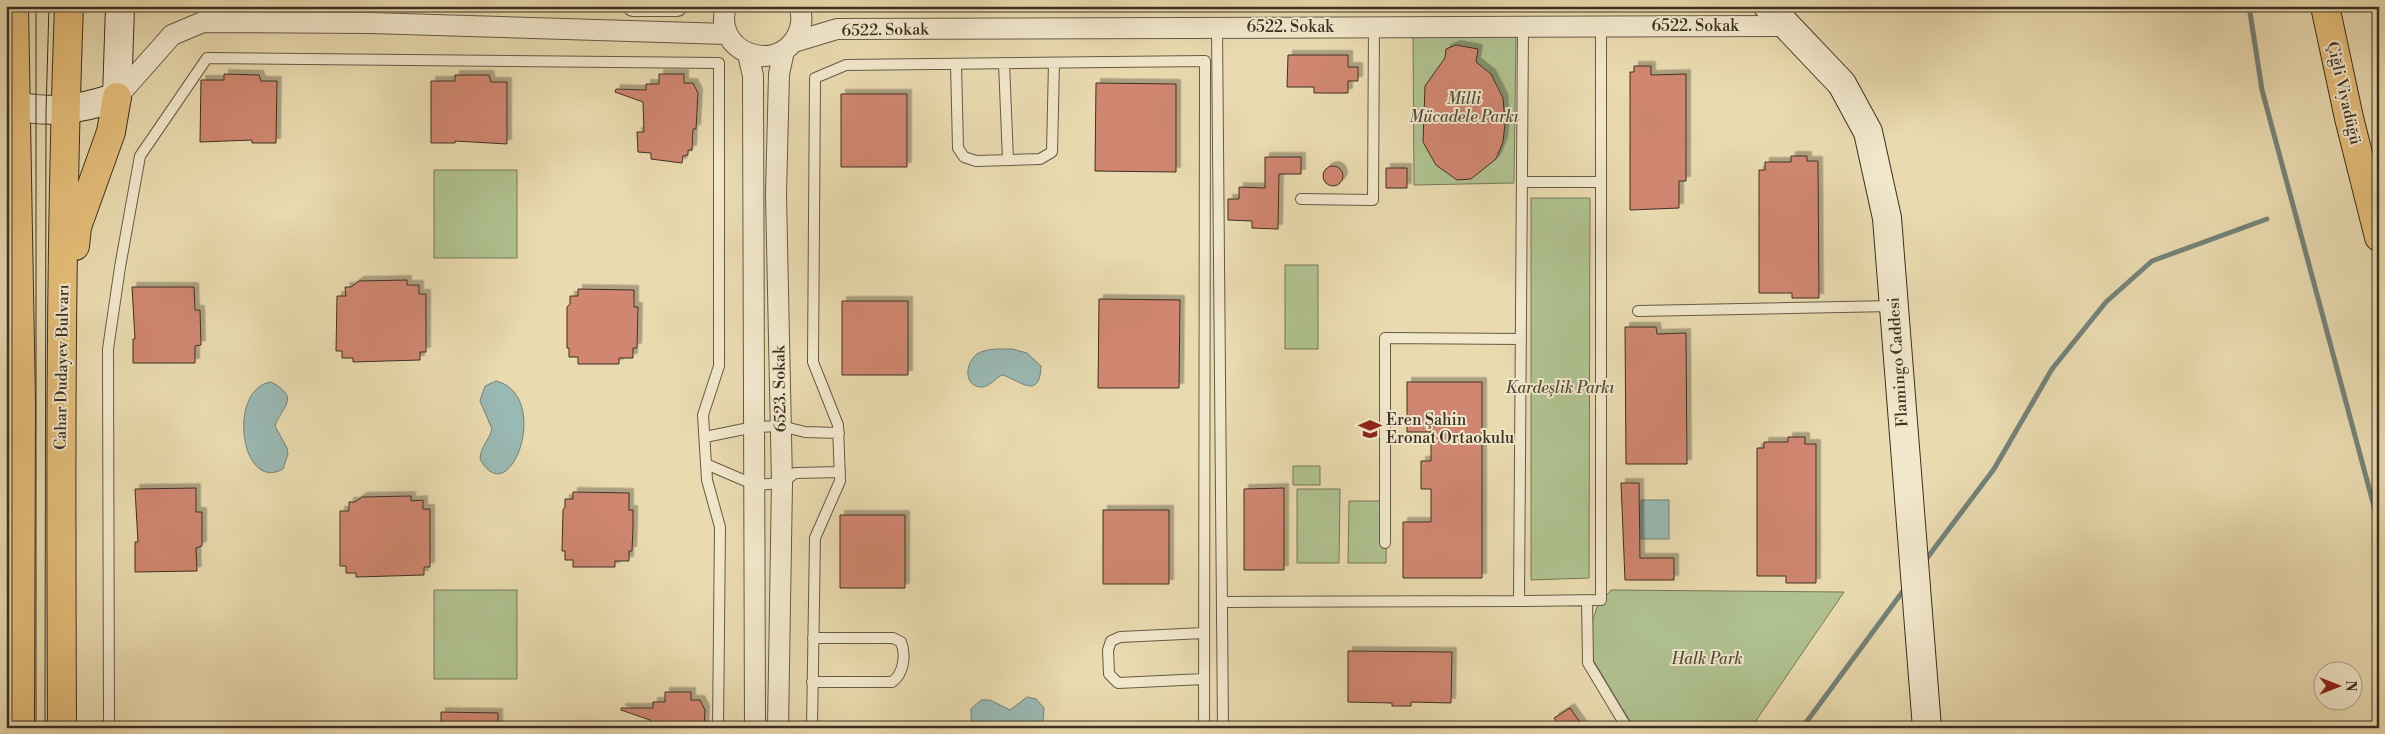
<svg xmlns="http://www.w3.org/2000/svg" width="2385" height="734" viewBox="0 0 2385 734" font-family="'Libre Bodoni',serif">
<defs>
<filter id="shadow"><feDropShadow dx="4.5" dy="-4.5" stdDeviation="0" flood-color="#0004"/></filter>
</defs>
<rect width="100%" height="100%" fill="#e9daaf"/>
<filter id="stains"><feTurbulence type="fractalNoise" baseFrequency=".004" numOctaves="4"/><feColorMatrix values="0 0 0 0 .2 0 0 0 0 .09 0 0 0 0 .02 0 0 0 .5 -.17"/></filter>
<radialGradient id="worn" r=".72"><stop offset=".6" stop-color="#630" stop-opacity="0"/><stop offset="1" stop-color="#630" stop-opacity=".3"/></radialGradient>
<path fill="#b0c190" stroke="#76785a" d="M1413,32H1516L1514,183L1414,185Z
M434,170H517V258H434Z
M1531,198H1590L1589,578L1531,580Z
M1285,265H1318V349H1285Z
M1293,466H1320V485H1293Z
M1297,489H1340L1339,563H1297Z
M1349,501H1387L1386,563H1348Z
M434,590H517V679H434Z
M1611,590L1844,592L1751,728H1634L1592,658V623L1597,607Z
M1322,725H1435V728H1322Z"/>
<path fill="#99b9b3" stroke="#748279" d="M1012,349L1027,353L1041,366C1040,402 1018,379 1002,375C996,378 989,387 982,387C963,387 965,363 977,354C986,348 1001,349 1012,349Z
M496,381C553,395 510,515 480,459C481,445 489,441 492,429L480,401L485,386Z
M271,382C302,398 281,407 275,426L287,448L288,454L283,469C240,493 227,388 271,382Z
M1641,500H1669V539H1641Z
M1027,697L1036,699L1044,708L1043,721L1037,728H978L971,720V709L981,700H990L1010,710Z"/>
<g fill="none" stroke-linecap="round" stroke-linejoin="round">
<path stroke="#748279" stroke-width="5" d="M2249,6L2262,90L2379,525
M1924,562L1994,469L2052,369L2106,302L2152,261L2267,219
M1802,728L1906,587"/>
</g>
<path fill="#d08671" stroke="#3c3023" filter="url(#shadow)" d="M1456,45L1478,49L1476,62L1491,74L1503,98L1505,123L1503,142L1496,159L1471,179L1457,180L1436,165L1423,142L1425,86L1445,58L1446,49Z
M1288,55H1348V67H1358V81H1348V93H1314V87H1287Z
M1634,66H1651V75L1686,74V181H1679V208L1630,210V72H1634Z
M224,74L259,75L261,81H277L276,143H252V140L200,142L201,80H224Z
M659,74H684V83H693L698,93L696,129H693L692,150H688V155L683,156L682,163L651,159V153L638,152L637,132H644L643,102L615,92L616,89L646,90V84H659Z
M455,75H489L491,82H507V144L455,141V143H431V81H455Z
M1096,83L1176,84V172L1095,171Z
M841,94H907V167H841Z
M1791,156H1807V161H1818L1819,298H1792V293H1759V170H1765V162H1791Z
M1265,157H1301V174H1279L1278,229L1252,228V221L1228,220V199H1239V187L1265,188Z
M1323 176a10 10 0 1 1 20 0a10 10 0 1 1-20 0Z
M1386,168H1407V188H1386Z
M407,280V285H419V294H426V352H420V360L353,362V358H342V351H336L337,296H346L345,287H351L359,281Z
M132,287H194L195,310H200L201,345L195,346V363H133V339H135Z
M578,289L634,290V307H638L637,348H633V358H619V364H578V357H569V348H567V307L570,304V296H578Z
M1099,299L1180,300L1179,388H1098Z
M842,301H908V375H842Z
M1625,327H1656L1657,334L1686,333L1687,464H1626Z
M1407,382H1482V578H1403V522H1431V489H1421V461H1431V432H1407Z
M1788,437H1805V444H1816V583H1786V576H1757V448H1764V442H1788Z
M1621,483H1639L1640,558H1674V580H1625Z
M196,488V512H202V546L196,548L197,571L135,572V542H138L135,489Z
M1284,488V570H1244V489Z
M573,492L629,493V510H633V527L632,551H629V561H615V567H573V560H565V551H562L563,510L565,507V499H573Z
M411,496V501L423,500V509H430V567H424V575L356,577V573H346V566H340V511H349V502H355L362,497Z
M1103,510H1169V584H1103Z
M840,515H905V588H840Z
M1348,651L1452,652L1451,703L1411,702V706H1392V703L1348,702Z
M665,692H691V700H700L705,710L704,728H650V720L621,710V708H653V702H665Z
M1570,708L1584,728H1561L1554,718Z
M441,712L498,713V728H441Z"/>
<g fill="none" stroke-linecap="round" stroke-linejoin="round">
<defs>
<path id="lane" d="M1523,26L1519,601L1601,600V26
M1217,28L1223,728
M1004,63L1008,160
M956,64L958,148L964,157L976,161L1040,159L1052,152L1054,63
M1522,182H1601
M1301,199L1373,200L1374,27
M1638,311L1893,306
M705,437L754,427L781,426L805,432L839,433
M706,464L755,485L782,483L795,473L840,472
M1385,543V338L1521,339
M1587,600L1588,663L1627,728
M1222,602L1519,601
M1204,633L1120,637L1111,641L1108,650L1109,674L1118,683L1204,679
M812,682H892C904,674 906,654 901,642L893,638H813
M109,728L108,349L120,267L140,156L207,58L719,63V366L703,415L707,480L720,527L718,728
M812,728L815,538L840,481L838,425L813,362L815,78L846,65L1205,61L1204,728"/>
<path id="street" d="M633,6H677
M726,6C712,51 775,76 797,36C802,26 803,16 799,6
M794,42L837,29L1788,26
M748,54L753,76L755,728
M117,97L172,35L203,22L369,23L727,34
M778,728L782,483L776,194L779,74L784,51"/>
<path id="secondary" d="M1768,6L1842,84L1868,132L1887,218L1927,728
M6,103C45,115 79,110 117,97L120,6"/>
<path id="primary" d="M14,6L21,403L20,728
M75,246L77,227L111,132L117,97
M62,728C61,487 60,247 69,6"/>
<path id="highway" d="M2325,6L2349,118L2379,237"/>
</defs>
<use href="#lane" stroke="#675a46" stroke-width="12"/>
<use href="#street" stroke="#675a46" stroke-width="22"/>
<use href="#secondary" stroke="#3c3023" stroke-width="30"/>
<use href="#primary" stroke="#3c3023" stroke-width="30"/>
<use href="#highway" stroke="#3c3023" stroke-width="30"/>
<use href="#lane" stroke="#f1e7cb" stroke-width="10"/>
<use href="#street" stroke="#f1e7cb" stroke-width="20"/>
<use href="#secondary" stroke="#f1e7cb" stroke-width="28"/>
<use href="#primary" stroke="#e4bd78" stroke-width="28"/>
<use href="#highway" stroke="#e4bd78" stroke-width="28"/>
<path stroke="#3c3023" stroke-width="1" d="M36,728V6
M45,728L46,111L49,6"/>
</g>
<defs>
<symbol id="school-bare" viewBox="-9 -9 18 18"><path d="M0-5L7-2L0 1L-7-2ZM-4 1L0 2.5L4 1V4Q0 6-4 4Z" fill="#8f2418" stroke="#f1e7cb" stroke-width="2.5" paint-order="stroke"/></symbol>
</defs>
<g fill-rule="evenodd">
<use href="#school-bare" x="1354" y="413" width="32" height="32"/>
</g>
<g text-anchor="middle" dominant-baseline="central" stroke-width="4" stroke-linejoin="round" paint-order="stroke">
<g font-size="16" fill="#3c3023" stroke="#f1e7cb">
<text x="1695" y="26">6522. Sokak</text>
<text x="1290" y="27">6522. Sokak</text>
<text transform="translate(885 30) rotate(-1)">6522. Sokak</text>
<text transform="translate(2344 93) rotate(77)">Çiğli Viyadüğü</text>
<text transform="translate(1898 362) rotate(-94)">Flamingo Caddesi</text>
<text transform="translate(62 367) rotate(-89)">Cahar Dudayev Bulvarı</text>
<text transform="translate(780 389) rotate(-91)">6523. Sokak</text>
</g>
<g font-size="16" font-style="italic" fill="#534d39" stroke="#f1e7cb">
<text x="1464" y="99">Milli<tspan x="1464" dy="18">Mücadele Parkı</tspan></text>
<text x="1560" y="388">Kardeşlik Parkı</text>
<text x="1707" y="659">Halk Park</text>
</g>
<g font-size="16" fill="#3c3023" stroke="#f1e7cb" text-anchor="start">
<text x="1386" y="420">Eren Şahin<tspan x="1386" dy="18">Eronat Ortaokulu</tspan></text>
</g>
</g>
<rect width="2385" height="734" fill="none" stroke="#e9daaf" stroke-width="25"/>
<rect x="8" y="8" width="2370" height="719" fill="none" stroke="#3c3023" stroke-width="2.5"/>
<rect x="12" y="12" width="2360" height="709" fill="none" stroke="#3c3023"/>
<g transform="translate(2338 686) rotate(90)"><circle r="24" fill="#f1e7cb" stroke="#a99e88"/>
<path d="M0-4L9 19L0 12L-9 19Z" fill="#8f2418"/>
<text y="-8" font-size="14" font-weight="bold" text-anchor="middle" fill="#3c3023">N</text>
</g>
<rect width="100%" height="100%" filter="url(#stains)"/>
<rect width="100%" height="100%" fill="url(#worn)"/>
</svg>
